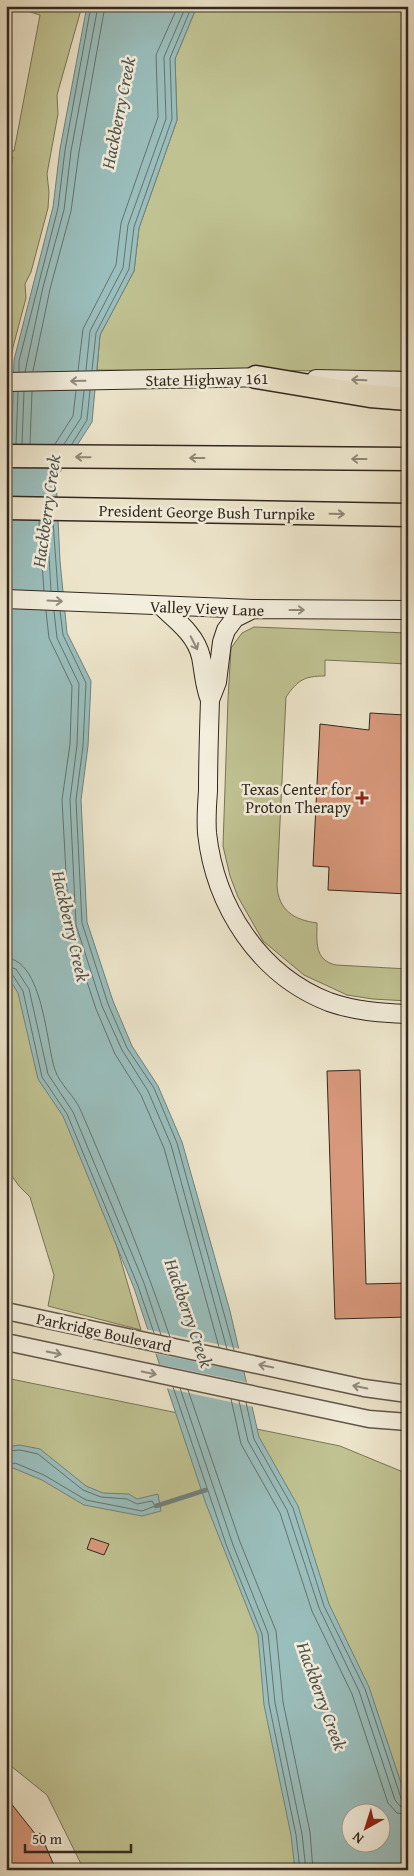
<svg xmlns="http://www.w3.org/2000/svg" width="414" height="1876" viewBox="0 0 414 1876" font-family="'Gentium Book Plus',serif">
<rect width="100%" height="100%" fill="#ede5cb"/>
<filter id="stains"><feTurbulence type="fractalNoise" baseFrequency=".004" numOctaves="4"/><feColorMatrix values="0 0 0 0 .2 0 0 0 0 .09 0 0 0 0 .02 0 0 0 .5 -.17"/></filter>
<radialGradient id="worn" r=".72"><stop offset=".6" stop-color="#630" stop-opacity="0"/><stop offset="1" stop-color="#630" stop-opacity=".3"/></radialGradient>
<path fill="#c0c292" stroke="#797458" fill-rule="evenodd" d="M41,6H82L57,95L58,114L47,174L49,192L48,208L31,272L25,284L26,298L13,347L10,369H6V196L13,157L6,156V150L14,151L40,15L30,12L29,9H41Z
M197,6H408V371L97,370L100,335L134,271L139,228L177,120L175,59Z
M254,627L408,633V664L325,660V676C304,676 298,680 286,697L277,885C278,910 294,920 317,923C317,942 314,960 336,965L408,969V1001L373,999L347,995L304,975L263,941L238,897L230,876L223,846L228,699L231,648L242,633Z
M6,863L141,1330L48,1306L54,1275L30,1197L19,1186L6,1168Z
M6,1378L340,1446L408,1474V1870H84L47,1795L6,1762ZM352,1814H382V1844H352Z"/>
<path fill="#9abebc" stroke="#70827d" fill-rule="evenodd" d="M87,6H197L175,59L177,120L139,228L134,271L100,335L92,422L56,478L60,561L67,633L91,681L88,746L81,800L87,922L113,1001L132,1046L158,1086L182,1142L230,1311L259,1437L298,1506L329,1604L369,1687L406,1798L408,1870H295L291,1835L264,1705L258,1635L206,1504L134,1288L63,1116L38,1079L18,993L6,974V495L12,435L14,360L53,207L60,149ZM352,1814H382V1844H352Z
M20,1445L40,1449L86,1486L103,1493L129,1494L137,1499L158,1494L161,1511L142,1516L84,1505L42,1480L13,1468L6,1470V1447Z"/>
<path fill="#ede5cb" d="M145,1329L241,1349L246,1372L153,1353Z
M157,1364L249,1383L254,1407L165,1388Z"/>
<g fill="none" stroke-linecap="round" stroke-linejoin="round">
<path stroke="#66726e" stroke-width="1" d="M86,370L90,331L123,268L128,225L166,119L164,57L186,6
M92,370L96,333L129,269L134,227L172,119L170,58L192,6
M33,371L50,289L71,211L79,152L105,6
M78,371L83,329L116,265L121,223L158,117L156,55L178,6
M19,372V361L58,208L65,150L91,6
M25,372L43,287L64,210L71,151L98,6
M16,444L18,392
M22,444L24,392
M30,444L32,392
M55,444L73,416L76,391
M64,444L81,418L84,391
M72,444L87,420L90,390
M39,521L44,591
M47,521L51,591
M53,521L58,591
M46,611L49,638L72,686L70,744L62,800L69,927L96,1009L115,1054L141,1095L164,1148L219,1347
M54,611L57,638L79,684L77,745L70,800L76,925L102,1006L122,1050L148,1091L171,1145L227,1349
M60,611L63,635L86,683L83,746L76,800L82,923L108,1004L127,1048L154,1088L177,1143L234,1350
M6,958C43,960 46,1043 55,1070C60,1085 75,1096 81,1111C113,1185 144,1260 170,1337
M6,966L16,969L29,989L48,1074L73,1112L144,1283L161,1335
M6,972L12,974L23,991L42,1077L67,1114L138,1286L154,1333
M173,1387L227,1547L262,1634L269,1704L296,1835L300,1870
M180,1388L233,1545L268,1633L275,1703L302,1834L306,1870
M188,1390L240,1542L276,1631L283,1702L310,1832L313,1870
M231,1399L241,1444L280,1513L312,1611L352,1694L388,1803L397,1813L408,1815
M239,1401L248,1441L287,1510L319,1608L359,1691L395,1800L400,1806L408,1808
M246,1402L254,1439L293,1508L324,1606L365,1689L401,1798L408,1802
M6,1451L20,1450L38,1454L83,1490L101,1497L127,1499L137,1504L152,1501L155,1506L142,1511L86,1500L44,1475L15,1463L6,1465"/>
<path stroke="#70827d" stroke-width="4.5" d="M156,1506L206,1490"/>
</g>
<path fill="#d8987b" stroke="#32271f" d="M370,713L405,715V729H408V894L328,890L329,867L313,866L320,724L369,730Z
M360,1070L366,1284L408,1283V1317L335,1319L327,1071Z
M91,1538L109,1544L104,1555L87,1549Z
M6,1797L36,1835L40,1833L56,1870H6Z"/>
<g fill="none" stroke-linecap="round" stroke-linejoin="round">
<defs>
<path id="tertiary" d="M6,1311L364,1388L408,1394
M6,1342L369,1419L408,1422"/>
<path id="secondary" d="M316,379L408,381
M6,382L267,377
M6,599L253,609L408,610
M162,607C177,621 196,635 201,657C204,672 204,685 210,700
M253,609L235,618L226,630L222,642L217,682L210,700C209,730 208,760 208,791C207,804 206,819 207,833C215,906 259,975 329,1002C354,1011 381,1013 408,1014"/>
<path id="motorway" d="M256,377L370,396L408,399
M6,456L408,459
M6,508L408,515"/>
</defs>
<use href="#tertiary" stroke="#61564a" stroke-width="19"/>
<use href="#secondary" stroke="#32271f" stroke-width="20"/>
<use href="#motorway" stroke="#32271f" stroke-width="25"/>
<use href="#tertiary" stroke="#f3eedd" stroke-width="16"/>
<use href="#secondary" stroke="#f3eedd" stroke-width="18"/>
<use href="#motorway" stroke="#ede5cb" stroke-width="22"/>
</g>
<defs><path id="oneway-shaft" d="M-6 0H5M1.5-3L5.5 0L1.5 3" fill="none" stroke-width="1.6" stroke-linecap="round" stroke-linejoin="round" transform="scale(1.25)"/></defs>
<g stroke="#928a7e">
<use href="#oneway-shaft" transform="translate(359 380) rotate(-178)"/>
<use href="#oneway-shaft" transform="translate(78 381) rotate(179)"/>
<use href="#oneway-shaft" transform="translate(55 601) rotate(3)"/>
<use href="#oneway-shaft" transform="translate(297 610)"/>
<use href="#oneway-shaft" transform="translate(194 643) rotate(63)"/>
<use href="#oneway-shaft" transform="translate(54 1353) rotate(12)"/>
<use href="#oneway-shaft" transform="translate(266 1366) rotate(-169)"/>
<use href="#oneway-shaft" transform="translate(149 1373) rotate(12)"/>
<use href="#oneway-shaft" transform="translate(360 1387) rotate(-168)"/>
</g>
<g stroke="#908675">
<use href="#oneway-shaft" transform="translate(83 457) rotate(-179)"/>
<use href="#oneway-shaft" transform="translate(197 458) rotate(-180)"/>
<use href="#oneway-shaft" transform="translate(359 459) rotate(-180)"/>
<use href="#oneway-shaft" transform="translate(337 514) rotate(1)"/>
</g>
<path fill="#8f2418" stroke="#f3eedd" stroke-width="2" d="M359.5 790.5h5v5h5v5h-5v5h-5v-5h-5v-5h5z"/>
<g text-anchor="middle" dominant-baseline="central" stroke-width="5" stroke-linejoin="round" paint-order="stroke">
<g font-size="16" fill="#32271f" stroke="#f3eedd">
<text transform="translate(207 379) rotate(-1)">State Highway 161</text>
<text transform="translate(207 512) rotate(1)">President George Bush Turnpike</text>
<text transform="translate(207 608) rotate(2)">Valley View Lane</text>
<text transform="translate(104 1332) rotate(12)">Parkridge Boulevard</text>
</g>
<g font-size="16" fill="#32271f" stroke="#f3eedd" text-anchor="end">
<text x="351" y="789">Texas Center for<tspan x="351" dy="18">Proton Therapy</tspan></text>
</g>
<g font-size="18" font-style="italic" fill="#51544e" stroke="#f3eedd">
<text transform="translate(118 113) rotate(-79)">Hackberry Creek</text>
<text transform="translate(46 511) rotate(-82)">Hackberry Creek</text>
<text transform="translate(71 926) rotate(77)">Hackberry Creek</text>
<text transform="translate(189 1313) rotate(71)">Hackberry Creek</text>
<text transform="translate(322 1696) rotate(70)">Hackberry Creek</text>
</g>
</g>
<rect width="414" height="1876" fill="none" stroke="#ede5cb" stroke-width="25"/>
<rect x="8" y="8" width="399" height="1861" fill="none" stroke="#32271f" stroke-width="2.5"/>
<rect x="12" y="12" width="389" height="1851" fill="none" stroke="#32271f"/>
<g transform="translate(366 1828) rotate(219)"><circle r="24" fill="#f3eedd" stroke="#a69e91"/>
<path d="M0-4L9 19L0 12L-9 19Z" fill="#8f2418"/>
<text y="-8" font-size="14" font-weight="bold" text-anchor="middle" fill="#32271f">N</text>
</g>
<path d="M25 1844v8h106v-8" fill="none" stroke="#32271f" stroke-width="2.5"/>
<text x="32" y="1844" font-size="15" fill="#32271f" stroke="#f3eedd" stroke-width="4" paint-order="stroke">50 m</text>
<rect width="100%" height="100%" filter="url(#stains)"/>
<rect width="100%" height="100%" fill="url(#worn)"/>
</svg>
